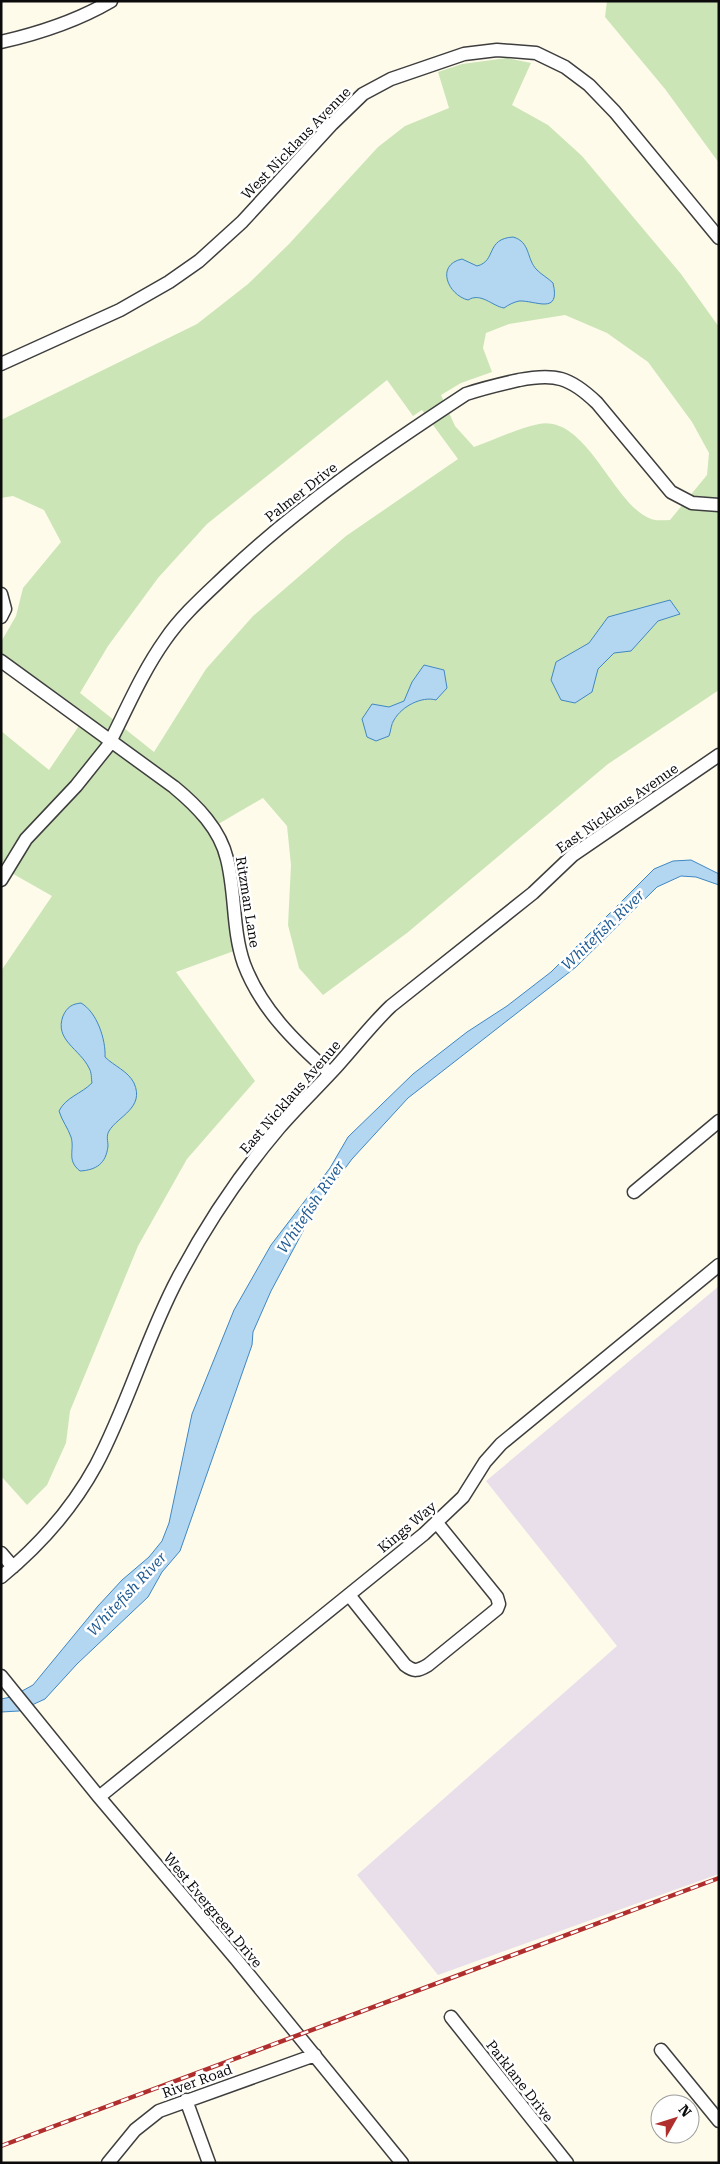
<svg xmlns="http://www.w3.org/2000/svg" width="720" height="2164" viewBox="0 0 720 2164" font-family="'Roboto Serif',serif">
<rect width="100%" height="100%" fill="#fefbeb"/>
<path fill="#e9dfea" d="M719,1286V1874L438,1975L357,1875L617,1646L486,1481Z"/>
<path fill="#cce5b7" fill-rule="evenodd" d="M607,1H719V163L665,89L605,17Z
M507,58L531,63L512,105L548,125L582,156L681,274L719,327V690L608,764L407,933L323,995L299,968L288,925L291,865L287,826L263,798L208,830C229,866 224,911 234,951L176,972L255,1081L187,1159L138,1246L70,1411L66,1443L47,1485L27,1505L1,1476V971L52,896L1,867V731L49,770L87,714L1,653V642L16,616L23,588L61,542L44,510L13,496L1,498V420L197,324L248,284L289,244L378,147L405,126L449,108L438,72L462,64ZM565,315L607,333L648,362L692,422L709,453L707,475L670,520C664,520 656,521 651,519C613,505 587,415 539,424C518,428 494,440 474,447L455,426L441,395L461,383L492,372L483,348L486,333L509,324ZM387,380L413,416L422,410L458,459L346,536L253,616L206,669L154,752L80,693L108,646L158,578L207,524Z"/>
<path fill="#b3d7f1" stroke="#4087c2" d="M513,237C531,242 526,259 537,270C542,275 548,278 553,283C561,316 535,300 519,301C514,302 508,305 504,308C492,306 481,292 468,300C448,295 435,265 462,259L477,266C497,261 485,239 513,237Z
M670,600L680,614L658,621L631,651L614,653L598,669L592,692L575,703L561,700L551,680L556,662L589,643L608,617Z
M424,665L444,670L447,688L436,700C422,696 402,706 394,720C391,724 391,731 389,736L376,741L367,737L362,719L372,704L389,707L404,701L412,682Z
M691,860L719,874V885L696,877L681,876L657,887L576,967L408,1098L352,1159L316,1207L271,1291L253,1332L252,1345L180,1551L162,1572L148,1597L77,1664L45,1699L19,1711L1,1712V1699L11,1697L33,1685L98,1606L122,1580L149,1557L162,1541L169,1523L192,1414L234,1310L271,1245L330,1168L348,1137L413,1074L467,1032L507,1006L551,972L654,869L673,861Z
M81,1003C97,1012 106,1040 105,1057C114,1066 128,1071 134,1083C145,1108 118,1116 109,1131C106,1136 108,1141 108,1146C106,1164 96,1170 80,1171C66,1160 75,1150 71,1137C68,1128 62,1121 59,1111C66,1097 81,1094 92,1083C91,1078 92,1073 89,1068C80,1049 54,1040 63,1016C67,1007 72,1004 81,1003Z"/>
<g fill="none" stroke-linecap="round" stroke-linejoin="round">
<defs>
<path id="minor" d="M1,42C40,33 77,21 111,1
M1,364L120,310L169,282L199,261L242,222L332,124L363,94L391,79L464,54L497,50L536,53L565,67L589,85L615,112L719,238
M1,594L5,609L1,617
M1,661L174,787C197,806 220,829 227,859C236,894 232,930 244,964C261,1009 295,1042 330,1073
M111,740C128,706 143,671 165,640C182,615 205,595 227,574C300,505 382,449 466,394C484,388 501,384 519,380C555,373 570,377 597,403L671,492L692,503L719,505
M1,880L26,839L76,786L112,741
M634,1192L719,1121
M1,1553L13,1567
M1,1577C40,1545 72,1509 96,1465C128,1405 146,1338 178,1278C206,1225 240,1174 279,1128C298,1106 319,1086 338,1065C356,1045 372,1024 391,1006L533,893L573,855L719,755
M349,1595L405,1665C414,1672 418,1671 428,1665L497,1609L499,1604L497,1597L437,1523
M1,1676L99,1797L236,1959L402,2163
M99,1797L424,1534L463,1497L485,1462L501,1444L719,1265
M451,2017L567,2163
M661,2050L719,2121
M186,2100L209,2163
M108,2163L135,2130L159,2111L315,2055"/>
</defs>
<use href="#minor" stroke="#3e3e3e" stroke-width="15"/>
<use href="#minor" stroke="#fff" stroke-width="12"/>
<defs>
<path id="rail" d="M1,2146L719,1878"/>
</defs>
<use href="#rail" stroke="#b02f2e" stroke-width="4.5"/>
<use href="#rail" stroke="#fff" stroke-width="2.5" stroke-dasharray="8" stroke-linecap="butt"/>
</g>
<g text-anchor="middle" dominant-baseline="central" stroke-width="5" stroke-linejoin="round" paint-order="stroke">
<g font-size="14" fill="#0b0b0b" stroke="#fff">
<text transform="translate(296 143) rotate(-46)">West Nicklaus Avenue</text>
<text transform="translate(301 492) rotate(-38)">Palmer Drive</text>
<text transform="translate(617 808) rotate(-35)">East Nicklaus Avenue</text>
<text transform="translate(248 902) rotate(81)">Ritzman Lane</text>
<text transform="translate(290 1097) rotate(-49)">East Nicklaus Avenue</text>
<text transform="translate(407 1527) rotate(-40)">Kings Way</text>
<text transform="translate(213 1910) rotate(50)">West Evergreen Drive</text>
<text transform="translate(197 2081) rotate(-20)">River Road</text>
<text transform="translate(520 2081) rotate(52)">Parklane Drive</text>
</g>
<g font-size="15" font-style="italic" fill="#1f5a92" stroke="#fff">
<text transform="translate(603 930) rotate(-44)">Whitefish River</text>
<text transform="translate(311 1207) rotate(-56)">Whitefish River</text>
<text transform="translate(127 1594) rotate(-47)">Whitefish River</text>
</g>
</g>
<rect width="720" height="2164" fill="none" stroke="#0b0b0b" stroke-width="5"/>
<g transform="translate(675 2119) rotate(51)"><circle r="24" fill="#ffffff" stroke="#9d9d9d"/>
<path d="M0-4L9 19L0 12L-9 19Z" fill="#b02f2e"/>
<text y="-8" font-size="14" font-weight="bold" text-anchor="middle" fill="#0b0b0b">N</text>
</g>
</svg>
